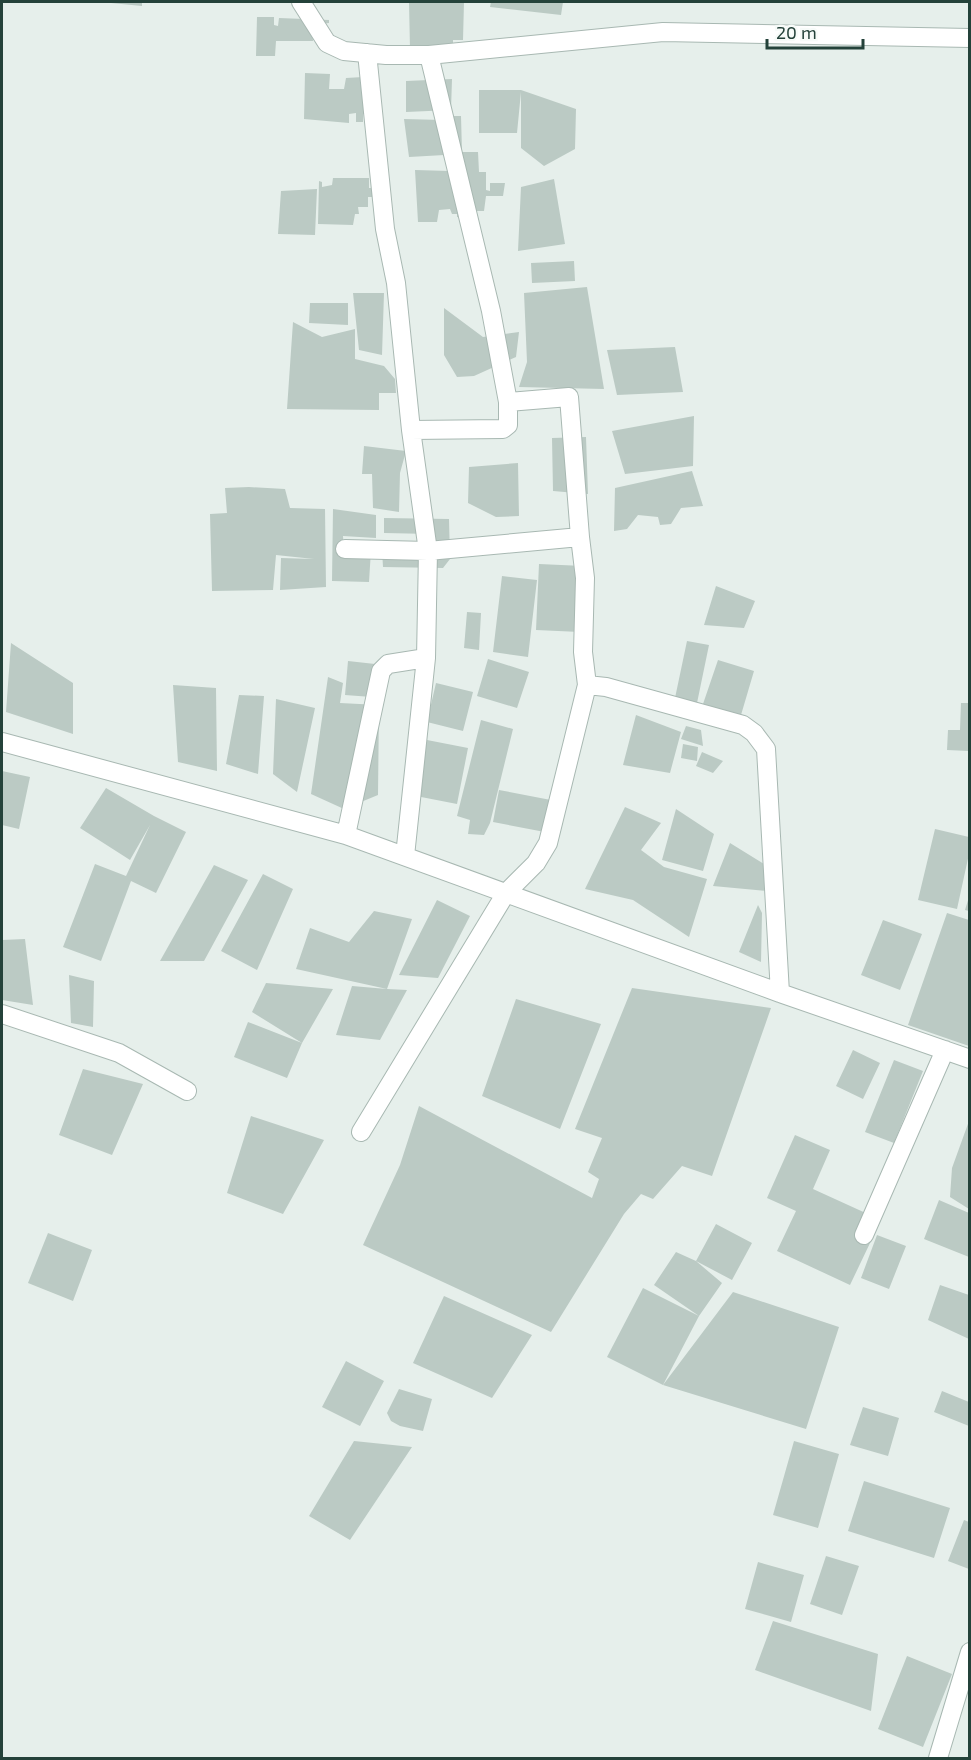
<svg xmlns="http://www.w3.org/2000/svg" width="971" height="1760" viewBox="0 0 971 1760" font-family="'Exo 2',sans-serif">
<rect width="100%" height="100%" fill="#e6efeb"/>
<path fill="#bbcac4" d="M112,2H142V6L111,3Z
M409,2H464L463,40H453V49H410Z
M491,2H563L561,15L490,7Z
M257,17H274V25L278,26L279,18L329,20V23L320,24L312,29L313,41H276L275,56H256Z
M305,73L330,74L329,89H344L346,78L363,77L369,114H363V122H356V113L349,114V123L304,119Z
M452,79L451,110L406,112V81Z
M479,90H521L576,109L575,149L544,166L521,148V92L517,133H479Z
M444,116H461L462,152H478L479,172H486V190L490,191V183H505L503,196H486L484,211H473L468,219L457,217V214H452L450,209L439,210L437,222H418L415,170L450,171L462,154L409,157L404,119L442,120Z
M333,178H369V188H373V197H368V207H358L359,214H355L353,225L318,224L319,181L322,182V187L332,185Z
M554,179L565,244L518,251L521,187Z
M317,189L315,235L278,234L281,191Z
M574,261L575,281L532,283L531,263Z
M587,287L604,389L519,387L527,362L524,293Z
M353,293H384L382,355L359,350Z
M310,303H348V325L309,323Z
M444,308L483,337L519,332L516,357L474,376L457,377L444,355Z
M293,322L322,337L355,329V359L384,366L395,379L396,393H379V410L287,409Z
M675,347L683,392L617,395L607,350Z
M694,416L693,466L625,474L612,431Z
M586,437L588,494L553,491L552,438Z
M364,446L406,451L400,473L399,512L373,508L372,474H362Z
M518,463L519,516L496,517L468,503L469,467Z
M692,471L703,506L681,508L671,524L660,525L658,517L638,515L627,529L614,531L615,488Z
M249,487L285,489L290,508L325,509L326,587L280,590L281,558L314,559L276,555L273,590L212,591L210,514L227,513L225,488Z
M333,509L376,515V538L343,536L344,550H371L369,582L332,581Z
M384,518L449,519L450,559L443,568L383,567L382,550L428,555L431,534L384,533Z
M539,564L583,566L580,632L536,630Z
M502,576L537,580L528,657L493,652Z
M716,586L755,601L744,628L704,625Z
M467,612L481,613L479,650L464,648Z
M687,641L709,645L697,703L675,698Z
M11,643L73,683V734L6,712Z
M488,659L529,672L517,708L477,696Z
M718,660L754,671L741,715L703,704Z
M348,661L375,664L372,697L345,695Z
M328,677L343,683L340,703L379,705L378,795L344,809L311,794Z
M436,683L473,692L463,731L427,722Z
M173,685L216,688L217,771L178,762Z
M239,695L264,696L258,774L226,764Z
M276,699L315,708L297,792L273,774Z
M961,703H969V751L947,750L948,730H960Z
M636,715L681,732L670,773L623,765Z
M481,720L513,729L490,823L484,835L468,834L470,820L457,816Z
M686,726L701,730L703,746L681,739Z
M427,740L468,748L457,804L416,796Z
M683,744L698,747L697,761L681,758Z
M702,752L723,761L713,773L696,766Z
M2,771L30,777L19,829L2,825Z
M106,788L154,816L186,832L156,893L131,881L101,961L63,947L95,864L126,876L150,825L130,860L80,828Z
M499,790L556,801L550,833L493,822Z
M625,807L661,823L641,850L664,867L707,879L689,937L633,900L585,889Z
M676,809L714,834L703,871L662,860Z
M935,829L969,837V854L957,909L918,900Z
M730,843L764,864L767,891L713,886Z
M214,865L248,880L204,961H160Z
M263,874L293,889L257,970L221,951Z
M969,897V911L965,910Z
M437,900L470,916L438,978L399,975Z
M758,905L762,913L761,962L739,952Z
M374,911L412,919L387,989L407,990L380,1040L336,1035L352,986L387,989L296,969L310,928L349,942Z
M947,913L969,920V1046L908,1025Z
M883,920L922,934L900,990L861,975Z
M25,939L33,1005L2,1000V940Z
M69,975L94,981L93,1027L71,1023Z
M266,983L333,989L302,1043L252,1012Z
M632,988L771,1008L712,1176L682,1166L653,1199L641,1194L624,1214L551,1332L363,1245L400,1165L419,1106L592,1198L599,1179L588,1172L602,1138L575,1129Z
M516,999L601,1024L560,1129L482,1096Z
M248,1022L302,1043L287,1078L234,1057Z
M853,1050L880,1063L863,1099L836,1086Z
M894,1060L923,1071L894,1143L865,1132Z
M83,1069L143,1084L112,1155L59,1135Z
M251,1116L324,1140L283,1214L227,1193Z
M969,1121V1209L950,1197L952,1168Z
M795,1135L830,1150L813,1189L881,1220L850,1285L777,1251L796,1211L767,1198Z
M939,1200L969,1213V1257L924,1239Z
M716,1224L752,1243L732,1280L696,1261Z
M48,1233L92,1250L73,1301L28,1283Z
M877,1235L906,1246L889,1289L861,1278Z
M676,1252L696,1261L722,1283L699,1316L654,1285Z
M940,1285L969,1295V1339L928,1320Z
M643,1288L699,1316L663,1385L607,1357Z
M733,1292L839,1327L806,1429L663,1385Z
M444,1296L532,1335L492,1398L413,1363Z
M346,1361L384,1381L360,1426L322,1407Z
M399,1389L432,1399L423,1431L400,1426L391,1421L387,1413Z
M942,1391L969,1402V1426L934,1412Z
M863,1407L899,1418L888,1456L850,1445Z
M354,1441L412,1447L350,1540L309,1516Z
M794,1441L839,1454L818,1528L773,1515Z
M864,1481L950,1508L934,1558L848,1531Z
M964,1520L969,1522V1569L948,1561Z
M826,1556L859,1566L842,1615L810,1604Z
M758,1562L804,1575L791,1622L745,1609Z
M773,1621L878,1654L871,1711L755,1670Z
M907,1656L952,1674L923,1747L878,1729Z"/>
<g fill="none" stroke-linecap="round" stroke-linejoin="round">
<defs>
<path id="minor" d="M301,2L327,43L344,51L386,55H429L663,32L970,38
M367,53L385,229L396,283L411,430L428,551L426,658L405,856
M508,402L569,397L580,537
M411,430L503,429L508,425V402L491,311L429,55
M345,549L428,551L580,537L585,578L583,652L587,685L548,843L536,863L506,893L361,1132
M587,685L606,687L743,725L754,733L766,749L780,993
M2,742L346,835L780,993L970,1059
M346,835L381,671L388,664L426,658
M2,1014L119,1053L187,1091
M864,1235L945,1050
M938,1758L970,1652"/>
</defs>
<use href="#minor" stroke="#a8b8b2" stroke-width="20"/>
<use href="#minor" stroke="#fff" stroke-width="18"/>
</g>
<rect width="971" height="1760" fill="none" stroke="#24423a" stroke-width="6"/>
<path d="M767 39v9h96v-9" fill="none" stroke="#24423a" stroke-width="3"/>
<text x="776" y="39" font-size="18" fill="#24423a" stroke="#f7fbf9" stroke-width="4.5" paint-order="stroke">20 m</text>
</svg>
